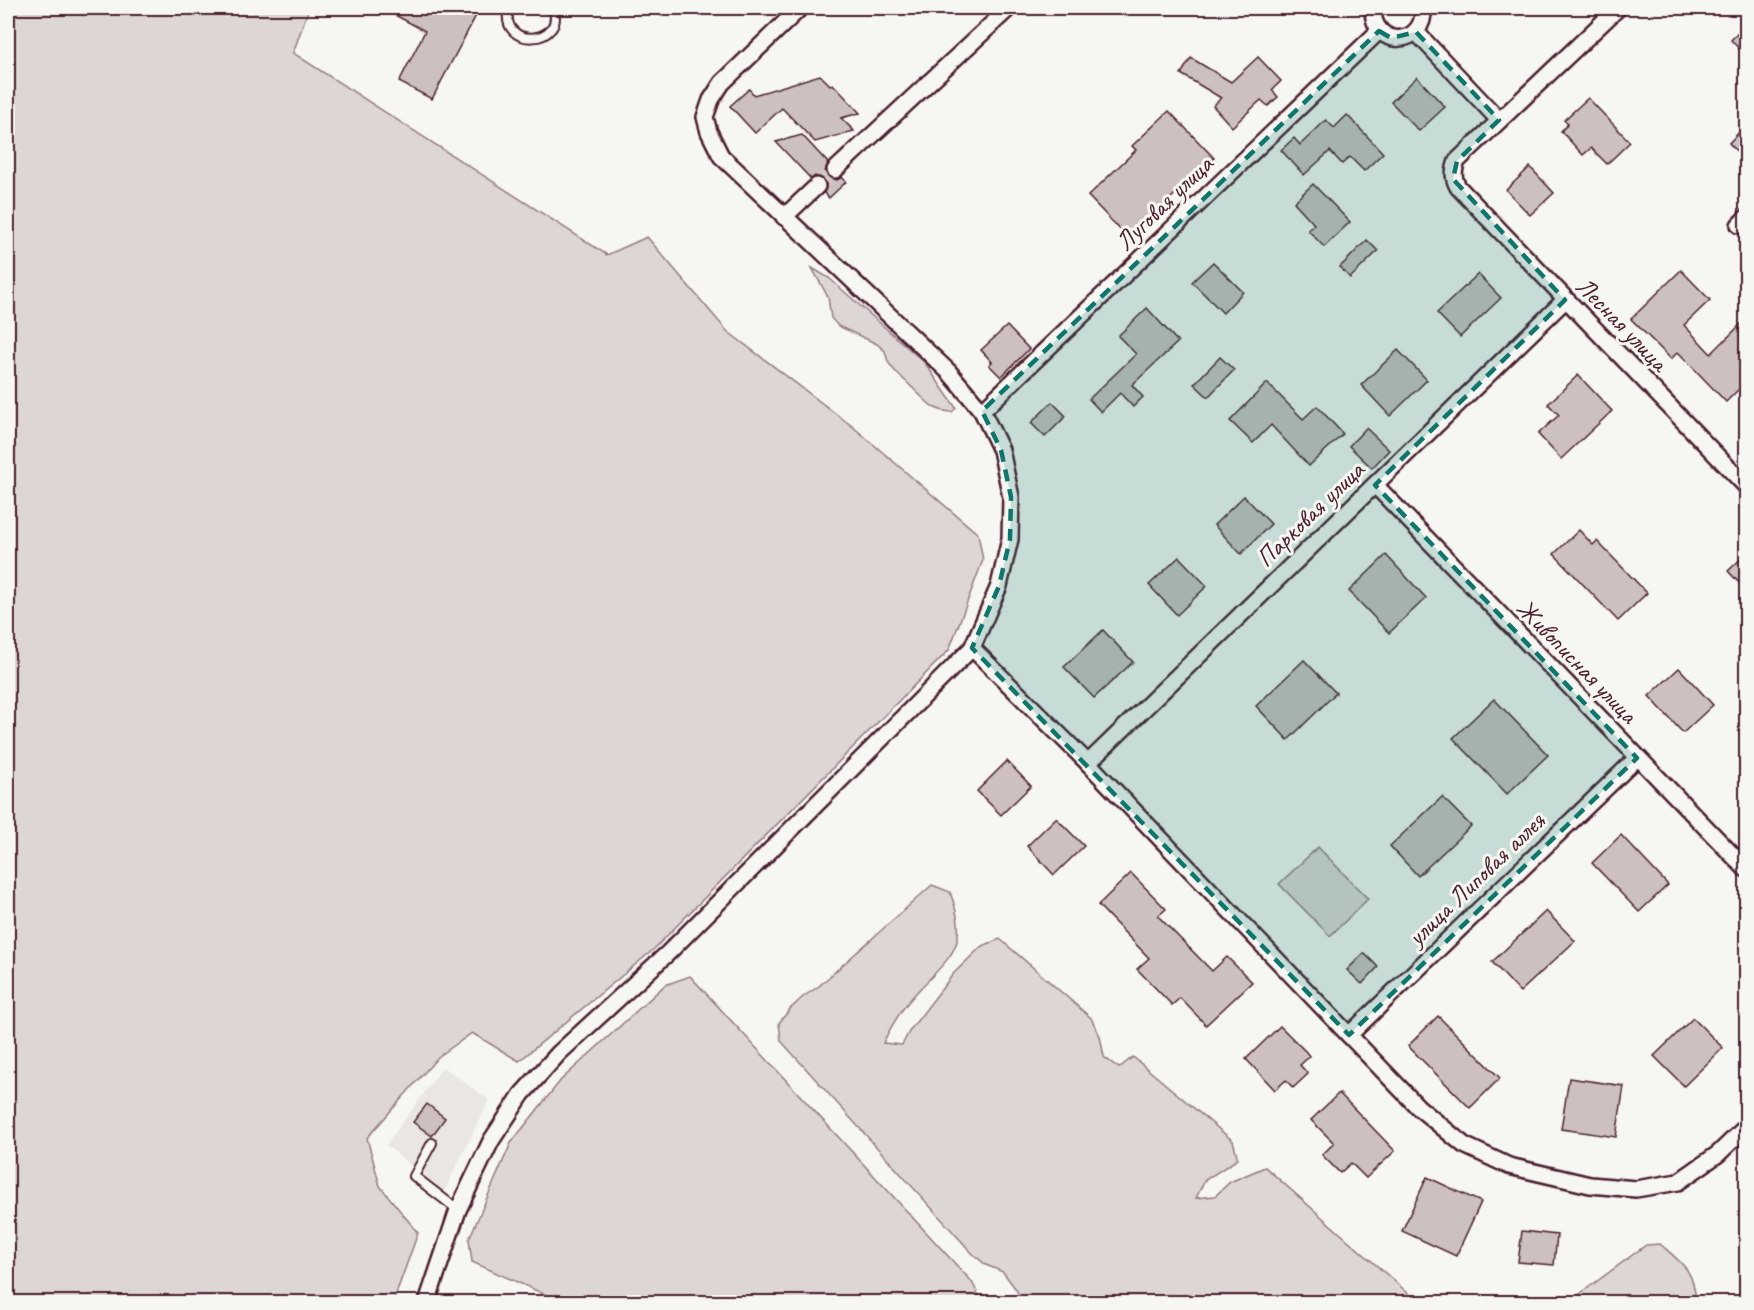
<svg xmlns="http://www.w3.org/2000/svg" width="1754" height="1310" font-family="Caveat,sans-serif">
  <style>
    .built { fill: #e9e6e3 }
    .green { fill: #ddd6d5; stroke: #947a80; stroke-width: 1.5 }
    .building { fill: #ccc1c0; stroke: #4a1f2b; stroke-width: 1.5 }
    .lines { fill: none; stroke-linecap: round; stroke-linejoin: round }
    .street-tunnel { stroke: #d4cbca; stroke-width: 15; stroke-dasharray: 15 8; stroke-linecap: butt }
    .lane-casing { stroke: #4a1f2b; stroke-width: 12 }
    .street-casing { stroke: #4a1f2b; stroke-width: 20 }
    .lane { stroke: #f6f6f2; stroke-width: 8 }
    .street { stroke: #f6f6f2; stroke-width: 15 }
    .marked { fill: #0f766e; fill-opacity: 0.2; stroke: #0f766e; stroke-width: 4.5; stroke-dasharray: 12 8; stroke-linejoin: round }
    .labels { text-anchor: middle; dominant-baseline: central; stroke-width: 6; stroke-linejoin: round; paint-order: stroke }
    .street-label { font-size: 26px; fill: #4a1f2b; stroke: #f6f6f2 }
  </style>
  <rect width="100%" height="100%" fill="#f6f6f2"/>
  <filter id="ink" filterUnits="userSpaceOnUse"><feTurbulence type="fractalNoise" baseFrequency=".0167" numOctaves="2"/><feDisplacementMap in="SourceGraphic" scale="12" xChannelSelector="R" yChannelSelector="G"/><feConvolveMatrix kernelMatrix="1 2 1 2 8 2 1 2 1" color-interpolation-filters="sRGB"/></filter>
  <g filter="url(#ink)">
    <!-- built -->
    <polygon class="built" points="443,1067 489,1100 444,1192 386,1145"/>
    <!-- green -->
    <g class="green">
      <polygon points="8,8 309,8 293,53 607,255 647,237 727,331 852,426 978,534 983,560 949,650 653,950 519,1061 472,1033 438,1057 367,1138 380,1186 418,1233 393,1302 8,1302"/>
      <polygon points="812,268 829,278 925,363 956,408 952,412 943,411 933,407 925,400 894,370 888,362 885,351 877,344 838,326 831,318 828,297"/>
      <polygon points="1318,847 1368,899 1330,936 1279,884"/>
      <path d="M932 885 950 892C971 947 951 955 916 993 903 1007 891 1026 883 1043L902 1045 910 1030 954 973 982 946 1000 939 1091 1018 1100 1036 1104 1057 1119 1068 1133 1057 1233 1141 1238 1159 1205 1180 1196 1198 1215 1196 1230 1182 1265 1167 1418 1302H1023L1015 1288 1003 1272 986 1265 972 1253 781 1041 779 1023 790 1009 803 997 819 986Z"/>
      <polygon points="690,976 972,1282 982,1302 562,1302 472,1262 469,1239 511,1143 561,1080 665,985"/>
      <path d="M1660 1244C1683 1264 1694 1270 1696 1302H1569L1646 1245Z"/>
    </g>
    <!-- building -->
    <g class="building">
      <polygon points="382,8 480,8 432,99 399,82 425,31"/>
      <polygon points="1746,25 1746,56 1731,40"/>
      <polygon points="1258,57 1281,81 1272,90 1278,97 1268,106 1261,100 1232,127 1213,106 1221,98 1181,74 1191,58 1231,82"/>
      <polygon points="820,75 830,85 833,84 860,113 841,118 854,131 815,142 782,108 755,133 730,106 749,89 754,95"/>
      <polygon points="1417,77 1445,107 1419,131 1391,102"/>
      <polygon points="1588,98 1630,142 1607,164 1591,148 1583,155 1561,131 1568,124 1564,120"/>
      <polygon points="1169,111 1214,158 1128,238 1088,196 1136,150 1132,146"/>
      <polygon points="1347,115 1383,153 1364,171 1350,157 1342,164 1330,151 1304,175 1281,150 1294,138 1300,145 1326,120 1334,128"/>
      <polygon points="1746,125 1746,161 1729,143"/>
      <polygon points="802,135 828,163 825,172 828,177 837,180 842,177 846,182 829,198 824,193 827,184 824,179 815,176 811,179 776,142"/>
      <polygon points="1530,167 1554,193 1530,215 1506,190"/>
      <polygon points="1313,184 1350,222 1324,247 1308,230 1314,224 1294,202"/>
      <polygon points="1367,240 1378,251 1350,278 1340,267"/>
      <polygon points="1213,262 1243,292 1223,313 1192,282"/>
      <polygon points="1681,270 1710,300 1684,325 1711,354 1746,319 1746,382 1726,402 1678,352 1671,359 1631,319"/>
      <polygon points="1478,274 1501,298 1460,337 1437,313"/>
      <polygon points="1147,308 1178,342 1132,385 1143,397 1133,407 1120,393 1101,412 1089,399 1136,354 1118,336"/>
      <polygon points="1007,326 1029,349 1001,377 989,365 992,362 981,350"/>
      <polygon points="1398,350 1427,380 1390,416 1361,385"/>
      <polygon points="1220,357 1234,370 1208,397 1194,384"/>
      <polygon points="1578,375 1612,411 1561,459 1538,434 1559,415 1548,404"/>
      <polygon points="1267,383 1303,419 1317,406 1343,434 1309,466 1271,425 1253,443 1230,421"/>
      <polygon points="1052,402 1066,416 1045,437 1031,423"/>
      <polygon points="1366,428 1389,450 1372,468 1349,446"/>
      <polygon points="1244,496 1271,524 1241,554 1214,525"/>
      <polygon points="1579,530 1593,545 1597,541 1647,593 1618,621 1554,554"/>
      <polygon points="1746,554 1746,590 1728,571"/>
      <polygon points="1386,555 1426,598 1389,633 1349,591"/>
      <polygon points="1179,557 1207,586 1177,615 1149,585"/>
      <polygon points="1103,630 1133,662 1094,698 1064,667"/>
      <polygon points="1304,660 1336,693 1288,740 1256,706"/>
      <polygon points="1679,668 1713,705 1683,733 1649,696"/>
      <polygon points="1494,699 1548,755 1507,794 1453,738"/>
      <polygon points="1007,761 1031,786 1001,815 977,791"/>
      <polygon points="1442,797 1471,826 1418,876 1390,846"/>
      <polygon points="1056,818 1084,846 1054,875 1027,846"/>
      <polygon points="1621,835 1668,885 1639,912 1592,863"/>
      <polygon points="1131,873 1166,909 1158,916 1212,971 1227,957 1252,982 1206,1025 1180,998 1172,1005 1137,969 1149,958 1098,905"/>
      <polygon points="1546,911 1575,941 1520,992 1492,962"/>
      <polygon points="1364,953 1378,967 1362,984 1347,970"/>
      <polygon points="1438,1016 1500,1078 1470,1108 1408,1046"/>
      <polygon points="1693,1018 1723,1048 1684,1086 1654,1056"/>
      <polygon points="1280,1026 1310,1056 1300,1065 1308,1074 1293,1088 1286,1080 1275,1090 1246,1059"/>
      <polygon points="1569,1078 1624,1086 1616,1137 1561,1129"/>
      <polygon points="1339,1093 1395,1151 1366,1178 1351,1163 1340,1173 1322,1155 1334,1143 1311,1120"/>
      <polygon points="427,1104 445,1118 432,1136 413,1122"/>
      <polygon points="1427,1177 1481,1202 1456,1256 1402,1231"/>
      <polygon points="1522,1231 1557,1235 1554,1265 1518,1262"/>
    </g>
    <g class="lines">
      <!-- street-tunnel -->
      <polyline class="street-tunnel" points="817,186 835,170"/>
      <defs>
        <g id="lane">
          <path d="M509 8C498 50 567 45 553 8"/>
          <polyline points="432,1143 414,1176 458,1210"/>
        </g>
        <g id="street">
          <path d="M1373 8C1372 50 1426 47 1423 8"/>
          <path d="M1618 8 1457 161C1453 172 1453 178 1458 187L1746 486"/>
          <polyline points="1416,32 1499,120"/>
          <polyline points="835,170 1009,8"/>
          <polyline points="784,217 817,186"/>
          <polyline points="1739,225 1746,218"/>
          <polyline points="982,411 1379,31"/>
          <polyline points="1375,485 1746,869"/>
          <polyline points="972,648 1088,763 1418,1107 1464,1145 1509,1166 1590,1185 1636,1189 1678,1182 1718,1154 1746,1127"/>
          <polyline points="1088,763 1565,300"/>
          <polyline points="1349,1035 1637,758"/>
          <polyline points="427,1302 458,1210 491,1141 522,1094 559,1053 668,953 972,648 999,586 1010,539 1011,497 1001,450 982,411 949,372 721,156 709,132 705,117 711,100 722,83 800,8"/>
        </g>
      </defs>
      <!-- lane casing -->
      <use href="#lane" class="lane-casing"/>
      <!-- street casing -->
      <use href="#street" class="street-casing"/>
      <!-- lane -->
      <use href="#lane" class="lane"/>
      <!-- street -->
      <use href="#street" class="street"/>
    </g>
  </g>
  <!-- marked area -->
  <path class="marked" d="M1379 31 1391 38 1416 32 1499 120 1457 161 1453 179 1565 300 1375 485 1637 758 1349 1035 972 648 999 586 1010 539 1011 497 1001 450 982 411Z"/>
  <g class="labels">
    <!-- street labels -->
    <g class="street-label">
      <text transform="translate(1164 203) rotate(-44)">Луговая улица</text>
      <text transform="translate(1622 324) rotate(46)">Лесная улица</text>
      <text transform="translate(1310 514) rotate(-44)">Парковая улица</text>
      <text transform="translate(1577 661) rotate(46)">Живописная улица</text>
      <text transform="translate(1476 879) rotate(-44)">улица Липовая аллея</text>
    </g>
  </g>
  <!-- margin -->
  <rect width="1754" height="1310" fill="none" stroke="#f6f6f2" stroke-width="30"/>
  <rect x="15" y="15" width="1724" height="1280" fill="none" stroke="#4a1f2b" stroke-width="2" filter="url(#ink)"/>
</svg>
